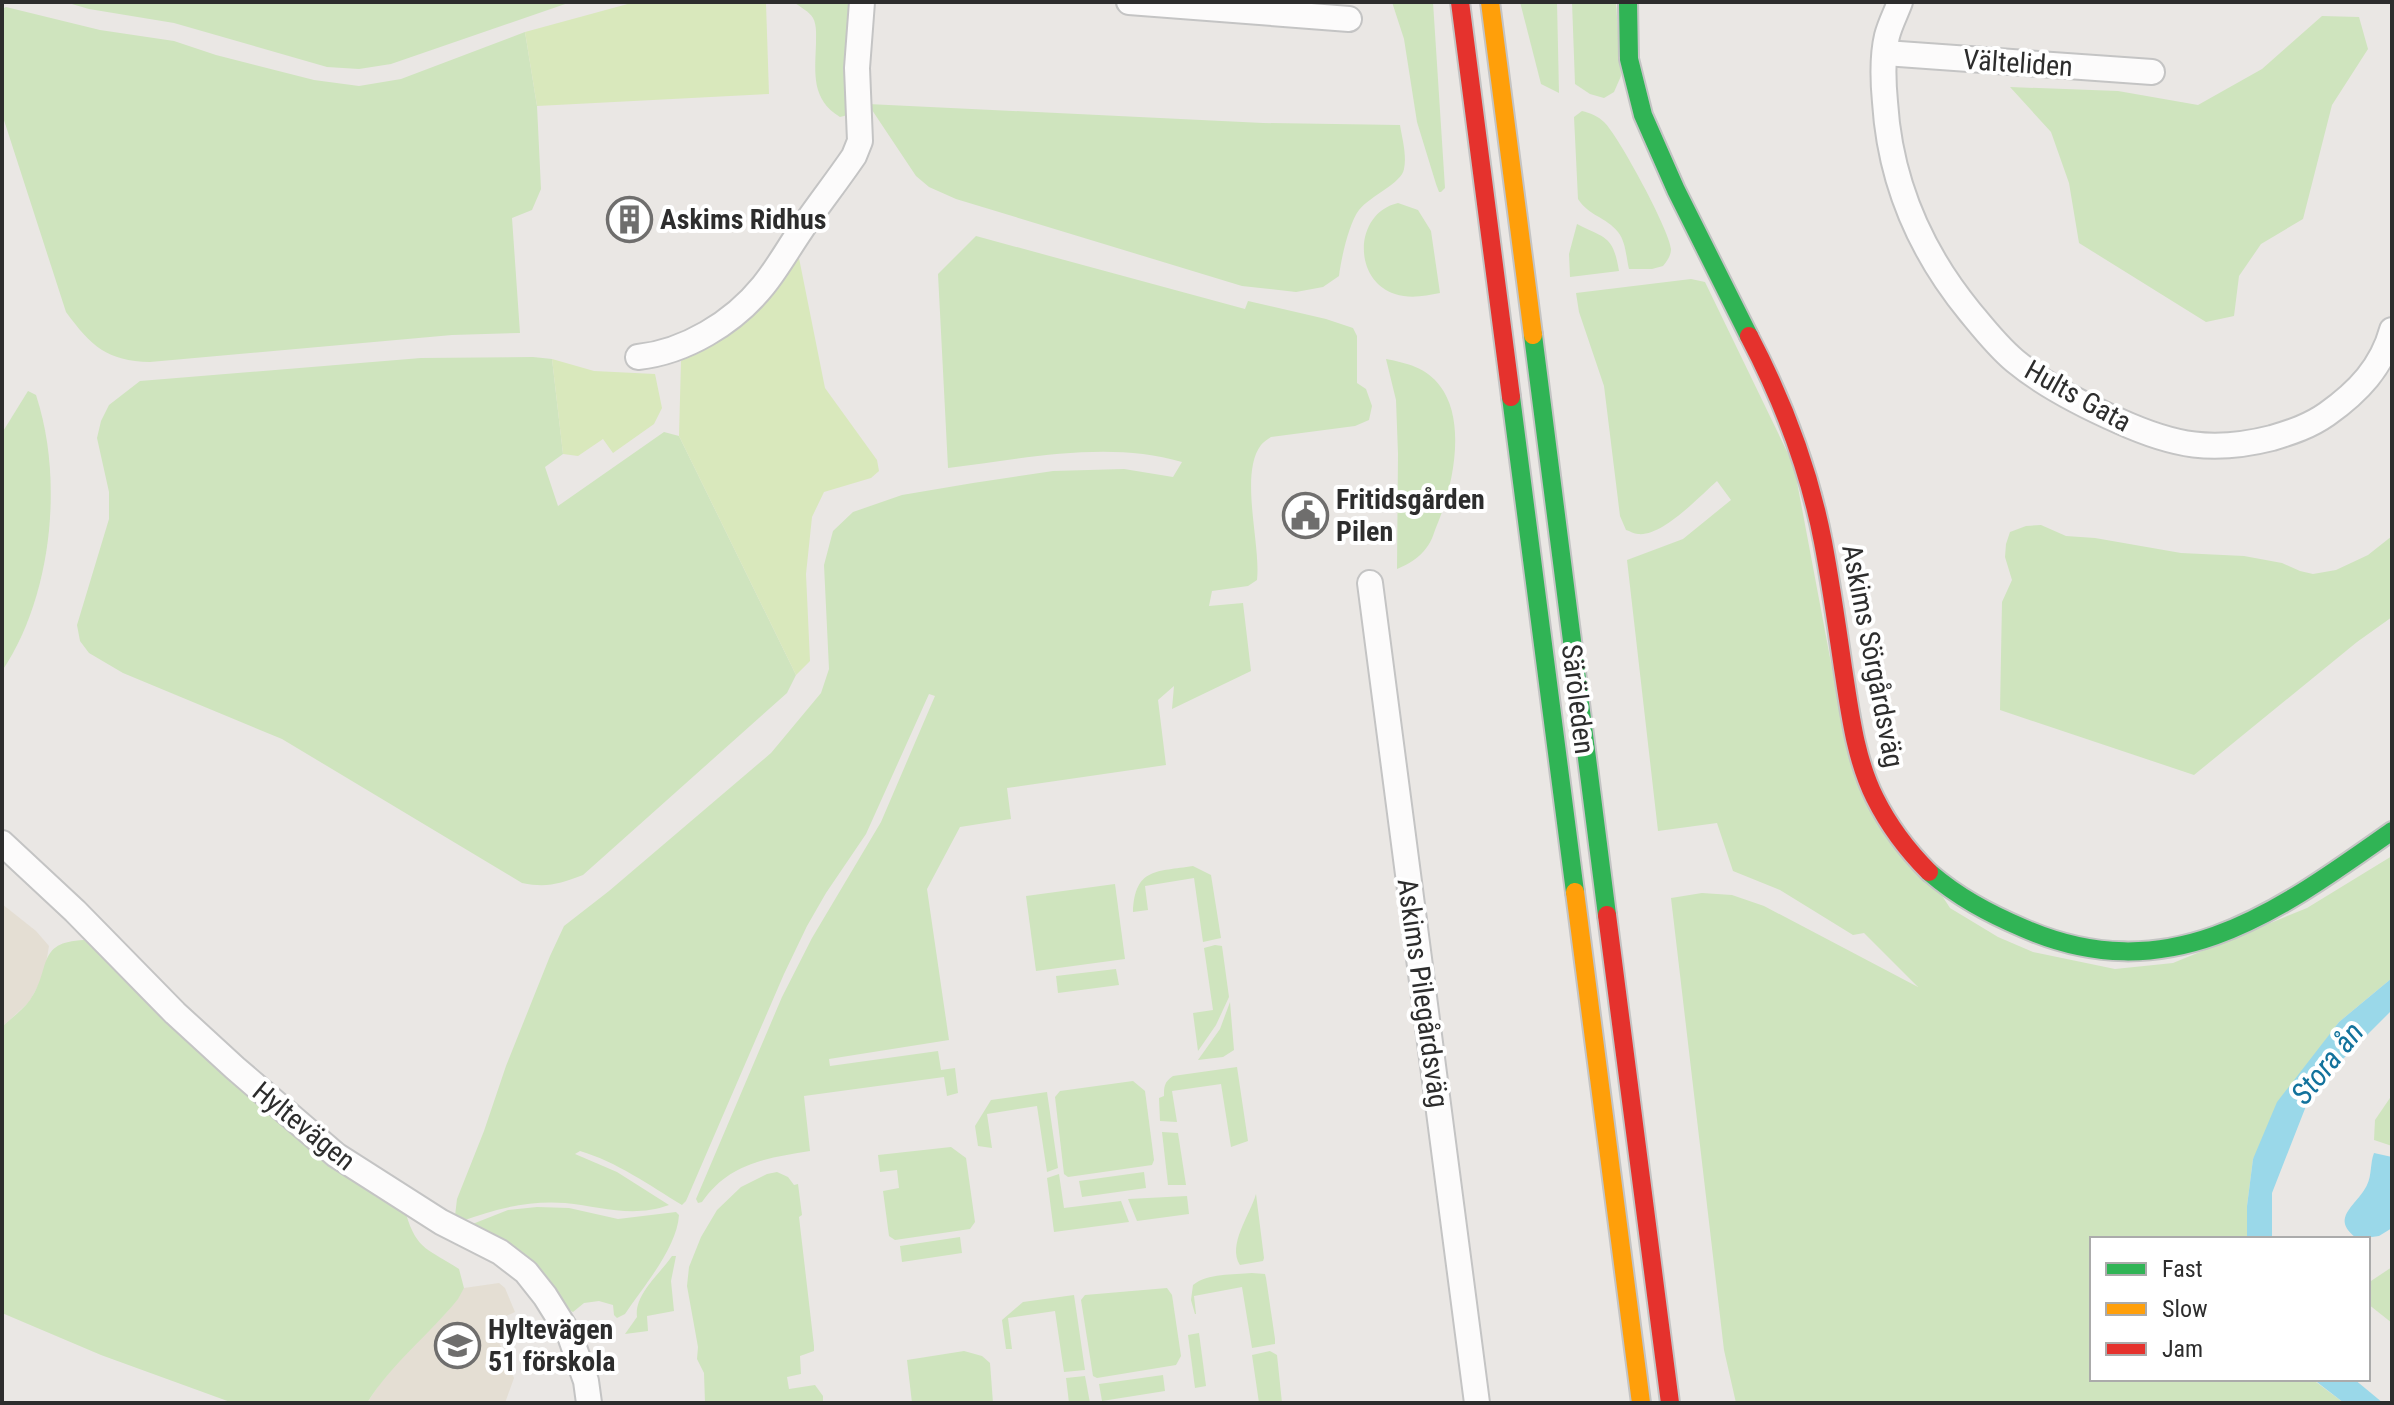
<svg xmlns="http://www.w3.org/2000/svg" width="2394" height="1405" font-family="'Roboto Condensed',sans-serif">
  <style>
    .education { fill: #e4ded3 }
    .green { fill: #cfe4be }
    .pitch { fill: #d9e8bc }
    .water { fill: #9ad8e9 }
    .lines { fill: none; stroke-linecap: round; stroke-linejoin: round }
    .street-casing { stroke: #c4c4c4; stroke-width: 28 }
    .fast-casing { stroke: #c4c4c4; stroke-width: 22 }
    .slow-casing { stroke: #c4c4c4; stroke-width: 22 }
    .jam-casing { stroke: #c4c4c4; stroke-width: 22 }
    .street { stroke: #fcfbfb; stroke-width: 24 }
    .fast { stroke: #30b455; stroke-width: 18 }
    .slow { stroke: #ff9f0a; stroke-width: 18 }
    .jam { stroke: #e5322d; stroke-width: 18 }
    .labels { text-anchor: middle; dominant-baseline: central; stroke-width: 8; stroke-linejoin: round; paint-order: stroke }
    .street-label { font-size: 28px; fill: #2d2d2d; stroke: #fff }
    .poi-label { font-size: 28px; font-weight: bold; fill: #2d2d2d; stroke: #fff; text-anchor: start }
    .water-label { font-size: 30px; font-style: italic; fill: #12729c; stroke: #fff }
  </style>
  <rect width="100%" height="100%" fill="#eae7e4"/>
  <!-- education -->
  <g class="education">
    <polygon points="2,904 36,931 49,946 44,975 29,1002 2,1027"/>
    <polygon points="499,1283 505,1288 515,1312 491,1323 514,1378 505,1403 367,1403 379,1385 401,1358 447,1312 464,1288"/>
  </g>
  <!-- green -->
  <g class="green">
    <polygon points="65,2 571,2 391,64 359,69 327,67 174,23 89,9"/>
    <path d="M794 2H851L848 115 840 117C811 99 815 74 816 43 816 36 817 25 813 18 810 12 800 7 794 2Z"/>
    <polygon points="1392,2 1433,2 1445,188 1441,192 1439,192 1436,184 1417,122 1404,39"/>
    <polygon points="1520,2 1557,2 1559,93 1541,84"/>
    <polygon points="1572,2 1616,2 1621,76 1614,92 1604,98 1590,94 1575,84"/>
    <path d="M6 7 100 30 174 41 216 55 314 80 359 86 401 79 525 32 537 106 541 189 532 210 512 218 520 333 452 335 150 362C107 361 91 346 66 312L2 114V9Z"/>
    <polygon points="2322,16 2359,17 2368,49 2332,105 2303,219 2261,244 2239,276 2234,316 2206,322 2079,243 2069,183 2051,132 2010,87 2118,91 2198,105 2262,69"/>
    <path d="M868 104 1263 123 1400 125C1402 138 1407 155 1404 169 1402 183 1370 196 1359 210 1349 223 1341 259 1339 276L1323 287 1296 292 1242 286 956 199 929 187 916 176Z"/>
    <path d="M1582 111C1590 113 1598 116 1604 122 1618 135 1670 231 1671 249 1671 256 1667 261 1663 266L1652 269H1629C1626 257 1626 242 1618 232 1606 217 1589 216 1578 199L1574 117Z"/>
    <path d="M1398 203 1418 210 1431 231 1440 293C1425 296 1410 299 1395 294 1352 280 1354 213 1398 203Z"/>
    <path d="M1577 224C1607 239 1613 236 1619 271L1570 277 1569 254Z"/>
    <path d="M976 236 1245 309 1248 301 1326 319 1353 328 1357 336V383L1366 389 1372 406 1369 420 1355 426 1271 437C1267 440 1263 442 1261 445 1239 474 1261 544 1257 580L1248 586 1212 591 1209 606 1243 603 1251 671 1172 709 1174 686 1158 700 1166 765 1007 788 1011 819 960 827 927 889 949 1040 829 1059 830 1066 938 1051 941 1070 955 1068 958 1093 947 1096 944 1077 804 1096 810 1151C767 1158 729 1163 702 1202L698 1203 696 1199 782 997 812 938 881 822 935 696 929 694 866 834 826 893 807 926 784 974 686 1201 682 1205C649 1185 617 1162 580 1151L575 1154 617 1172 669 1205C633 1218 602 1207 565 1203 530 1200 495 1209 462 1221L455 1216 457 1199 484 1131 506 1066 550 956 564 926 609 891 771 753 821 693 829 669 824 565 833 531 853 512 902 495 973 483 1053 471 1124 469 1173 477 1182 462C1107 440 1023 459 948 468L938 274Z"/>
    <path d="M1691 279 1705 282 1794 466 1847 748 1950 908 1998 937 2033 952 2115 969 2173 963 2307 908 2392 856V978L2339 1022 2311 1060 2253 1159 2247 1206V1239H2092V1379H2312L2344 1403H1736L1724 1350 1671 898 1702 893 1732 895 1764 906 1918 987 1864 933 1853 935 1780 890 1733 871 1717 823 1658 831 1627 560 1683 539 1731 500 1717 481C1700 496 1662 537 1638 534 1634 534 1630 531 1626 530L1620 516 1604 386 1579 312 1576 293Z"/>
    <path d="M533 357 552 359 563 454 545 467 558 506 664 432 679 436 796 675 787 693 583 875C559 884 547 888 522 883L282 739 123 673 89 653 80 641 77 625 109 519V492L97 438 101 421 109 405 140 381 421 358Z"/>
    <path d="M1386 359C1407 363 1427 368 1440 386 1467 421 1453 487 1437 525 1434 532 1432 541 1427 547 1419 558 1409 564 1397 569L1398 454 1396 400Z"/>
    <path d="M28 391 36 395C64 480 52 597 2 671V433Z"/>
    <polygon points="2041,525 2066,536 2095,538 2181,553 2244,556 2282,563 2300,571 2313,574 2336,570 2368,555 2392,536 2392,617 2357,642 2194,775 2000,710 2002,602 2012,580 2005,557 2006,544 2010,532 2026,526"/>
    <path d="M1193 866 1211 875 1221 938 1203 942 1194 878 1145 886 1148 910 1133 912C1135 867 1157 872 1193 866Z"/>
    <polygon points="1115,884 1125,959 1036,971 1026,896"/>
    <path d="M84 940 243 1089 324 1161 378 1198 406 1214C417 1251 429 1249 459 1269L464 1288 458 1299C429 1335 392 1363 367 1403H233L101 1355 2 1313V1027C11 1018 23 1010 30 1000 52 969 35 942 84 940Z"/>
    <polygon points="1215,945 1222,946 1229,997 1216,1025 1198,1051 1193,1013 1213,1010 1204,948"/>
    <polygon points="1116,969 1119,985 1058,993 1056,976"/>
    <polygon points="1230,1002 1234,1050 1223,1057 1198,1060 1220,1029"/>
    <path d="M1237 1067 1248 1141 1231 1147 1221 1084 1172 1091 1177 1122 1160 1121 1159 1098 1164 1096C1164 1087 1164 1082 1173 1076Z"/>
    <polygon points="1133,1081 1145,1091 1154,1160 1152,1165 1068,1177 1064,1174 1055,1097 1060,1091"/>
    <polygon points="1047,1092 1058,1168 1047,1172 1037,1106 987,1114 992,1148 978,1146 975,1126 991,1100"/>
    <polygon points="2392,1095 2392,1146 2374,1140 2375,1120"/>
    <polygon points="1162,1132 1178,1133 1186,1185 1168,1185"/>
    <polygon points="951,1147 966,1158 975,1222 970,1229 895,1240 889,1236 883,1191 899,1188 897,1170 880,1172 878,1155"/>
    <polygon points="777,1172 788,1177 794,1185 798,1184 802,1215 799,1217 814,1346 814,1351 800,1356 801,1374 787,1377 789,1389 815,1385 823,1396 823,1403 705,1403 704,1373 697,1359 698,1347 687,1286 689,1267 701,1237 717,1210 741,1187 767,1174"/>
    <polygon points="1144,1172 1146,1188 1082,1197 1079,1181"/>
    <polygon points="1059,1174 1064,1208 1121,1201 1129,1222 1054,1232 1047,1178"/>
    <path d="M1256 1194 1264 1258 1263 1261 1240 1265C1227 1245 1250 1215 1256 1194Z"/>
    <polygon points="1187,1196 1189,1214 1137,1221 1128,1199"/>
    <path d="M537 1207 569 1208 618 1219 676 1212 679 1215C677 1248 643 1287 625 1314L617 1318 614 1315 613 1305 599 1301 584 1303 573 1312 569 1310C559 1297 551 1281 540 1268 522 1248 494 1237 470 1225L508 1210Z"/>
    <polygon points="960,1237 962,1253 902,1262 900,1246"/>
    <path d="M672 1256H676L671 1281 674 1311 647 1316 648 1331 625 1334 637 1317C634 1294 661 1273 672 1256Z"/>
    <polygon points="2392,1267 2392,1323 2368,1304 2368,1283"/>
    <path d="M1252 1273 1265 1274 1266 1278 1275 1339V1344L1252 1348 1242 1287 1194 1296 1196 1314H1195L1191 1300 1193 1285C1208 1273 1233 1275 1252 1273Z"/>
    <polygon points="1167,1288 1172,1295 1181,1356 1176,1365 1097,1378 1093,1376 1081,1300 1085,1295"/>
    <polygon points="1074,1295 1085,1370 1064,1372 1055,1311 1008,1318 1012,1349 1006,1349 1002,1320 1023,1302"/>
    <polygon points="1199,1333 1206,1386 1195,1388 1188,1335"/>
    <polygon points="964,1351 982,1356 990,1363 993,1403 912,1403 907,1360"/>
    <polygon points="1270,1351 1277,1355 1282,1403 1259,1403 1252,1355"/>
    <polygon points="1163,1375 1165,1391 1102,1401 1099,1384"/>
    <polygon points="1085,1376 1090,1403 1069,1403 1066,1378"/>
  </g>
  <!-- pitch -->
  <g class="pitch">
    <polygon points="635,2 766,3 769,94 537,106 525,32"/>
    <polygon points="799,258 825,388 877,460 879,471 871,478 824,492 812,517 806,574 810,661 796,675 679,436 681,361 738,324 769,296"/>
    <polygon points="552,359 594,371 655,374 662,408 654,424 613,453 603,439 578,456 563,454"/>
  </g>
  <!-- water -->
  <g class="water">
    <polygon points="2392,978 2392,1010 2344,1058 2308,1101 2272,1193 2272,1239 2247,1239 2247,1206 2253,1159 2277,1102 2339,1022"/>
    <path d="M2374 1153 2392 1157V1228L2379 1236 2358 1239C2328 1218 2357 1206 2367 1185 2372 1175 2370 1163 2374 1153Z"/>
    <polygon points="2313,1379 2354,1379 2383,1403 2344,1403"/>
  </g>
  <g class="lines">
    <defs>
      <g id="street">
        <polyline points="1129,2 1349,19"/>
        <path d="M1900 2C1896 13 1890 24 1887 36 1882 57 1883 81 1885 102 1890 181 1920 251 1970 312 1984 329 1998 347 2015 361 2045 386 2083 405 2119 421 2174 446 2213 453 2272 438 2292 432 2310 426 2327 414 2358 392 2382 367 2392 330"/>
        <polyline points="1885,53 2152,72"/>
        <path d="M638 357C685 352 733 323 763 286 777 269 788 249 801 230 818 205 837 181 854 156L860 141 857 68 862 2"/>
        <polyline points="1370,583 1477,1403"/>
        <polyline points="2,843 75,911 175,1013 235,1068 336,1155 441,1222 500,1252 526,1272 545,1296 570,1336 586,1381 589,1403"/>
      </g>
      <g id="fast">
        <polyline points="1628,2 1629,59 1643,115 1676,190 1749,336"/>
        <polyline points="1533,335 1607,915"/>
        <polyline points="1511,397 1575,892"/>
        <path d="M1929 872C1958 897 1988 913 2023 928 2169 992 2276 913 2392 831"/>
      </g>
      <g id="slow">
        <polyline points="1490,2 1533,335"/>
        <polyline points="1575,892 1641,1403"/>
      </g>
      <g id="jam">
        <polyline points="1460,2 1511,397"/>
        <path d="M1749 336C1783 401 1809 469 1823 542 1831 584 1837 626 1843 668 1850 712 1855 758 1875 798 1889 826 1907 850 1929 872"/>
        <polyline points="1607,915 1670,1403"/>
      </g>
    </defs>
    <!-- street casing -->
    <use href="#street" class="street-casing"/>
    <!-- fast casing -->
    <use href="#fast" class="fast-casing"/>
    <!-- slow casing -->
    <use href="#slow" class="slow-casing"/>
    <!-- jam casing -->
    <use href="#jam" class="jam-casing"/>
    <!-- street -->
    <use href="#street" class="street"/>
    <!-- fast -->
    <use href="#fast" class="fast"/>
    <!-- slow -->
    <use href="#slow" class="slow"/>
    <!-- jam -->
    <use href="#jam" class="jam"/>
  </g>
  <!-- icons -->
  <defs>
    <symbol id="building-ring" viewBox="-11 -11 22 22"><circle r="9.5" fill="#fff" stroke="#6f6e6d" stroke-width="1.5"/><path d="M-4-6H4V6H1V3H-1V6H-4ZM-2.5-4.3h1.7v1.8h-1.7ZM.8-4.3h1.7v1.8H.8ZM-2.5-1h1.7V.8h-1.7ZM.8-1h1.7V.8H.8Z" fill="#6f6e6d"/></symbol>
    <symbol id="civic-ring" viewBox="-11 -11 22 22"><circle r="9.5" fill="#fff" stroke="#6f6e6d" stroke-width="1.5"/><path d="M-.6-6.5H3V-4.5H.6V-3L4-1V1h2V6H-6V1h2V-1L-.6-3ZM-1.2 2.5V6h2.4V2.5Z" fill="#6f6e6d"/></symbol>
    <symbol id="school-ring" viewBox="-11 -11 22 22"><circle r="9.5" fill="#fff" stroke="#6f6e6d" stroke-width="1.5"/><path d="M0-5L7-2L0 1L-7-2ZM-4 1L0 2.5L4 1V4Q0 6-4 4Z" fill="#6f6e6d"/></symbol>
  </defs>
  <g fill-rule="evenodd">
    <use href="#building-ring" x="604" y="194" width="51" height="51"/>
    <use href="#civic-ring" x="1280" y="490" width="51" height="51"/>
    <use href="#school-ring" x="432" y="1320" width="51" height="51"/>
  </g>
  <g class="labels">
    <!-- street labels -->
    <g class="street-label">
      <text transform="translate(2018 63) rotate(4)">Välteliden</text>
      <text transform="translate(2078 396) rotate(29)">Hults Gata</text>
      <text transform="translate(1873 656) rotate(79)">Askims Sörgårdsväg</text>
      <text transform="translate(1578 699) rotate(83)">Säröleden</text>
      <text transform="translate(1423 993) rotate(82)">Askims Pilegårdsväg</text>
      <text transform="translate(304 1126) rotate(39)">Hyltevägen</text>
    </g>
    <!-- poi labels -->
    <g class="poi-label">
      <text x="660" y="219">Askims Ridhus</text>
      <text x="1336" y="499">Fritidsgården<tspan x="1336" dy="32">Pilen</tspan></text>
      <text x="488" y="1329">Hyltevägen<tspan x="488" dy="32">51 förskola</tspan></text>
    </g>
    <!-- water labels -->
    <g class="water-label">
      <text transform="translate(2327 1063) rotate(-51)">Stora ån</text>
    </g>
  </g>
  <!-- border -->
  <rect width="2394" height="1405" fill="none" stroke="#2d2d2d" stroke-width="8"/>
  <!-- legend -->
  <rect x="2090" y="1237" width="280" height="144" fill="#ffffff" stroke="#ababab" stroke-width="2"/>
  <rect x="2106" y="1263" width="40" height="12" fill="#30b455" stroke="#ababab" stroke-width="2"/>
  <text x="2162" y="1277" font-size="24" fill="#2d2d2d">Fast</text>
  <rect x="2106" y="1303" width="40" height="12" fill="#ff9f0a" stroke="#ababab" stroke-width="2"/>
  <text x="2162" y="1317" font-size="24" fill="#2d2d2d">Slow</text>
  <rect x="2106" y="1343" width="40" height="12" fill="#e5322d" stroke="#ababab" stroke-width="2"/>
  <text x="2162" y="1357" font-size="24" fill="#2d2d2d">Jam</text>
</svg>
